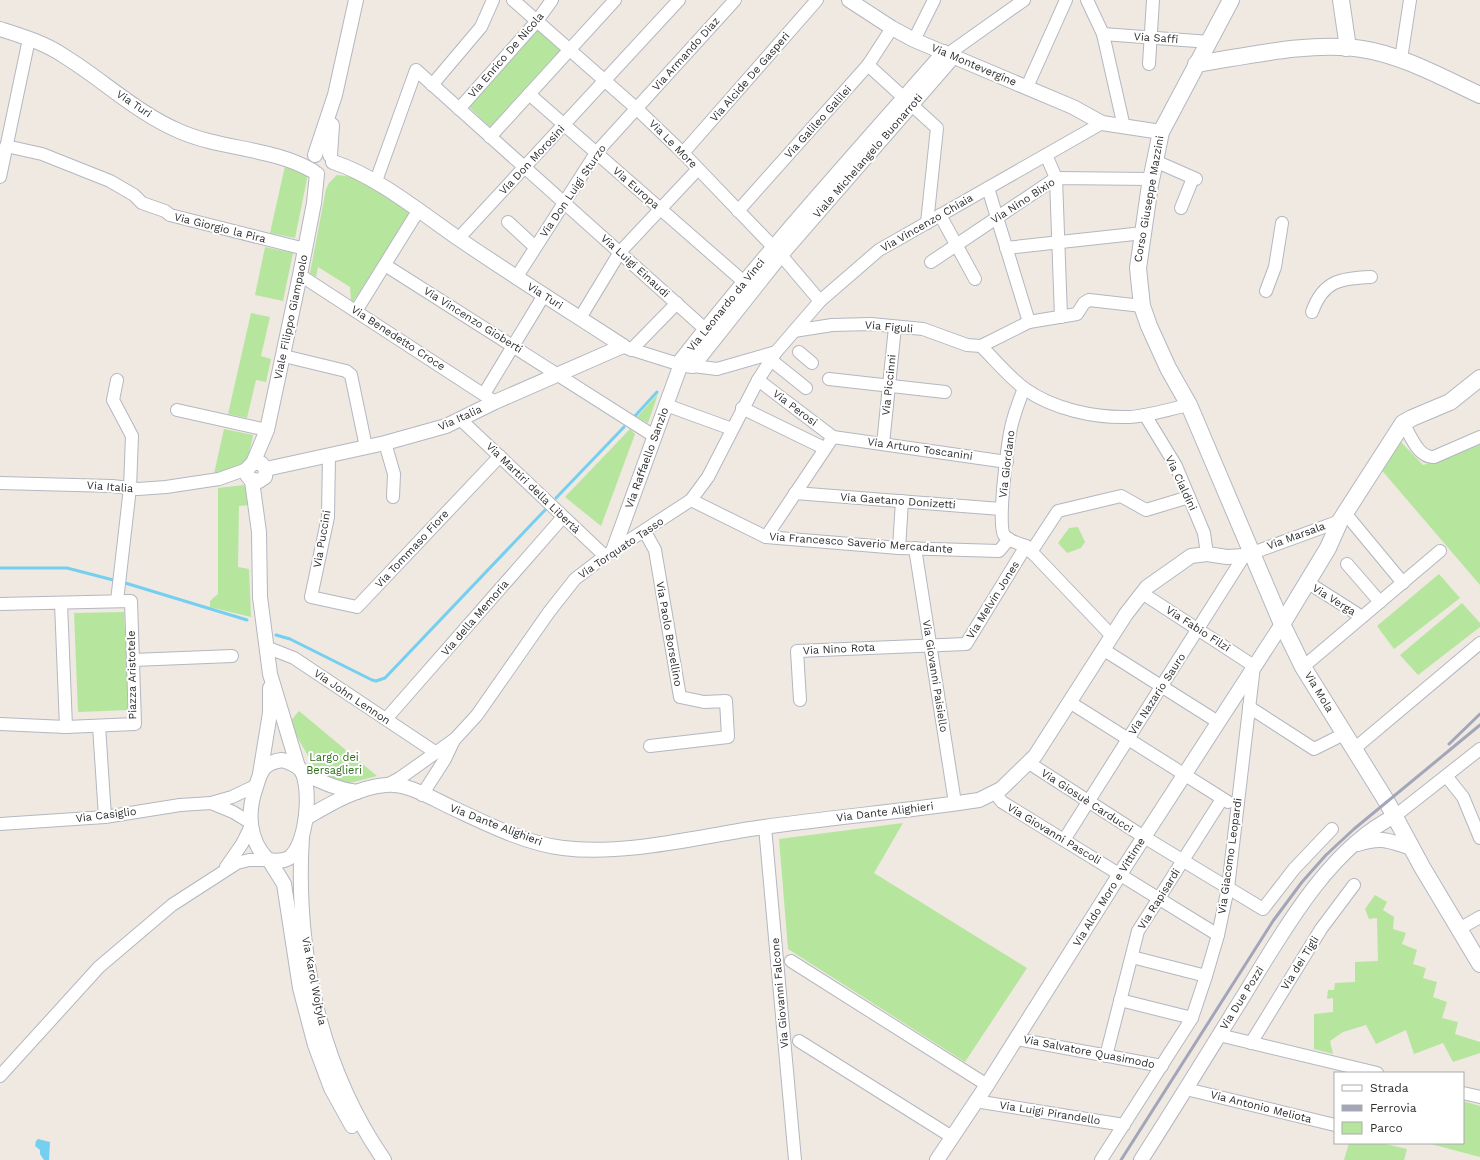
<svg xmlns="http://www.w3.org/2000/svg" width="1480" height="1160" font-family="'Work Sans',sans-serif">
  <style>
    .green { fill: #b6e59e }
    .water { fill: #75cff0 }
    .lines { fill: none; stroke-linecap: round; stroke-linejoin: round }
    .stream { stroke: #75cff0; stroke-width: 3 }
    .minor-casing { stroke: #b4b7c1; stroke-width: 14 }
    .tertiary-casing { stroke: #b4b7c1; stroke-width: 16 }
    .secondary-casing { stroke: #b4b7c1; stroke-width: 18 }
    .minor { stroke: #fff; stroke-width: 12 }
    .tertiary { stroke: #fff; stroke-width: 14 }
    .secondary { stroke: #fff; stroke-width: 16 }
    .rail { stroke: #a3a6b8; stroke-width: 3 }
    .labels { text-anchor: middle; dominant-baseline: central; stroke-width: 4; stroke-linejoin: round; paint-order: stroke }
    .street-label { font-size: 11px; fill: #2e2e2e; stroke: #fff }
    .park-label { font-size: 11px; fill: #2c6e1b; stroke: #fff }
  </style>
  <rect width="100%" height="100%" fill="#efe9e1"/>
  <!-- green -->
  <g class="green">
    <polygon points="536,28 562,51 490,127 468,106"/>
    <polygon points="285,166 307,174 307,179 295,238 270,233"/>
    <path d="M337 175C365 176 388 197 410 213L353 302 351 300 350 287 318 267 316 277 310 273 326 189 329 183Z"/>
    <polygon points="265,247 293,253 283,301 255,295"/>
    <polygon points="251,313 270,317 261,356 271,359 266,382 256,380 247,418 228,414"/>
    <polygon points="658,394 648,423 637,417"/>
    <path d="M224 429 253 435C247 466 245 469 214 474Z"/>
    <polygon points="630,429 635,434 601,526 565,497"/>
    <polygon points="1398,439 1423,465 1434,462 1480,445 1480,585 1379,467"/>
    <polygon points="244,485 247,491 248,505 239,506 238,567 249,569 251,617 210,607 210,601 218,594 218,488"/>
    <polygon points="1078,527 1085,542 1081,548 1067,553 1058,543 1069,528"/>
    <polygon points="1439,574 1460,598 1394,649 1377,626"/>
    <polygon points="1462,603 1480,623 1480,627 1418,675 1400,655"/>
    <polygon points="124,612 129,710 78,712 74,613"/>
    <polygon points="299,711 377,776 346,784 338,783 318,773 289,723"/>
    <polygon points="903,823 874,873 1027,968 965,1062 788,949 779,839"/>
    <polygon points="1375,895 1387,902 1383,910 1394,917 1393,929 1406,933 1402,944 1417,950 1413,964 1426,968 1423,978 1437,982 1433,997 1447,1002 1442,1018 1458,1022 1455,1034 1480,1042 1480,1053 1453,1062 1443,1043 1414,1054 1406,1030 1376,1044 1366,1025 1343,1032 1330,1041 1333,1054 1314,1049 1314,1014 1333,1012 1333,998 1327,999 1328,990 1334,990 1335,983 1355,982 1355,962 1378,961 1377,918 1369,919 1365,909"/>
    <polygon points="1463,1101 1480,1106 1480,1157 1427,1143 1463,1143"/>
    <polygon points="1349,1143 1381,1143 1407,1149 1404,1160 1344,1160"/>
  </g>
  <!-- water -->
  <polygon class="water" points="38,1139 50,1142 49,1160 44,1160 40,1154 40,1150 35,1146 36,1141"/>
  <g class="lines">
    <!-- stream -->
    <g class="stream">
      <polyline points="635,416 657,392"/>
      <polyline points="556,498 624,427"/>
      <polyline points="0,568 67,568 117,581"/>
      <polyline points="122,582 247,620"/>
      <polyline points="276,635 290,639 372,680 376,681 385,678 545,510"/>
    </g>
    <defs>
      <g id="minor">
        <polyline points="513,0 637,109 683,153 781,255 820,301"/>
        <polyline points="1087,0 1103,34 1124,127"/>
        <polyline points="1103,34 1210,42"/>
        <polyline points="914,40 934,0"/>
        <polyline points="948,54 1024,0"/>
        <polyline points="1401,59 1410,0"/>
        <polyline points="1149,64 1153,0"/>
        <polyline points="868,65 937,128 927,223"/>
        <polyline points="432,85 481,27 493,0"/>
        <polyline points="1027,87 1066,0"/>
        <polyline points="529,94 744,282"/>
        <polyline points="459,109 537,21 552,0"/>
        <polyline points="490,137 615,0"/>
        <polyline points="6,146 42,154 110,181 134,195 142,203 165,211 170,215 305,249"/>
        <polyline points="683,153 817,0"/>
        <polyline points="1046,155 1056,178 1061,317"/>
        <polyline points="1155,161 1196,179"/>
        <polyline points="0,177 29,39"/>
        <polyline points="376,181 416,70 705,329"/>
        <polyline points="988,188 1029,322"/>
        <polyline points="1181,208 1193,178"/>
        <polyline points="738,211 868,65 892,28"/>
        <polyline points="940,215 975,279"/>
        <polyline points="508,222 535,247"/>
        <polyline points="458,239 679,0"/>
        <polyline points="1006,248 1143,233"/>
        <polyline points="931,262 1056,178 1151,179"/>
        <polyline points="385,265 654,436"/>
        <polyline points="300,275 495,402"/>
        <polyline points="516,278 596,153 735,0"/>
        <polyline points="1266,291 1275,267 1282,223"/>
        <polyline points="356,311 418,211"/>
        <path d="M1312 312C1323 281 1340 278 1371 277"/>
        <polyline points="580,318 620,252 698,169"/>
        <polyline points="794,331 832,325 871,324 923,329 967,345 981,346 1029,322 1077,314 1084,303 1089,300 1142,306"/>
        <path d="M981 346C995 360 1009 377 1025 389 1053 409 1094 418 1129 417 1149 416 1169 409 1189 405"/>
        <polyline points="624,347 678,364"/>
        <polyline points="631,350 677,303"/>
        <polyline points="799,352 812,363"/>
        <polyline points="284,356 346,371 351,375 366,447"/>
        <polyline points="771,360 806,388"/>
        <polyline points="693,366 717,369 776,352"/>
        <polyline points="829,379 945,392"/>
        <polyline points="758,380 833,437 1007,462"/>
        <path d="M1024 388C1020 399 1016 409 1013 420 1008 436 997 524 1004 535 1009 541 1019 544 1026 546L1112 636"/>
        <polyline points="484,394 544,295"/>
        <polyline points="666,405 732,429"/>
        <polyline points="742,408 824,448"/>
        <polyline points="177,410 267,430"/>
        <polyline points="1145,415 1176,466 1204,533 1207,554"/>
        <polyline points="460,419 605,556"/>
        <path d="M1403 423C1411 436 1418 458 1434 457L1480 437"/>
        <polyline points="385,443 394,474 393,497"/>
        <polyline points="883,444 895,327"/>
        <polyline points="329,456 328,517 311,597 357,607 500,456"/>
        <polyline points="0,483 112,486 138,489 166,487 219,479 247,469"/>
        <polyline points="795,493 1001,509"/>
        <polyline points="691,500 766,537 899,548 999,551 1009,539"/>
        <polyline points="1345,513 1403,583"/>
        <polyline points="645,532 655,550 680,697 704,702 726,701 728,737 650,746"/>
        <polyline points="766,537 833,437"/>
        <polyline points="899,548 902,501"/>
        <polyline points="915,548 955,803"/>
        <polyline points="1031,552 1058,511 1121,496 1146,510 1189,497"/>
        <polyline points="1347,564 1380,602"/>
        <polyline points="1307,582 1362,617"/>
        <polyline points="117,601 130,488 132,436 113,400 117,380"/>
        <polyline points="0,604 131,601 135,724 66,727 61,603"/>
        <polyline points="266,647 294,658 435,752"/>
        <polyline points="1104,650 1218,722"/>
        <polyline points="133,660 232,656"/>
        <polyline points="1303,667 1440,551"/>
        <polyline points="800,700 797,651 966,644 1026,546"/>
        <polyline points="1071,703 1228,802"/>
        <polyline points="1249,707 1314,749 1344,734"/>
        <polyline points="386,719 563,517"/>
        <polyline points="0,724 66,727"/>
        <polyline points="99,726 105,817"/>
        <polyline points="1354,749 1480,643"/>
        <polyline points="1029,763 1144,837 1263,909 1294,869 1332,829"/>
        <polyline points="1447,777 1463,797 1480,838"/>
        <polyline points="387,785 400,778 455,739 477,715 549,612 575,579 605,556 691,500 708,477 758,380 776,352 820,301 879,250 1102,123"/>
        <polyline points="995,793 1002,802 1218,935"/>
        <polyline points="422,795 445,759 454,740"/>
        <polyline points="211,803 233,812 251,823"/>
        <polyline points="1395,816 1480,749"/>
        <polyline points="0,824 105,817 180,805 211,803 232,797 257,785"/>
        <polyline points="765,827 795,1160"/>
        <polyline points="1064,840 1244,556 1340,521"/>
        <polyline points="226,867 242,844 251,826"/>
        <polyline points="1459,929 1480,917"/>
        <polyline points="1132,957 1206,976"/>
        <polyline points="791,961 987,1085"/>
        <polyline points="1120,1000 1192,1018"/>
        <polyline points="1219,1035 1377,1073"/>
        <polyline points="1016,1039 1162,1066"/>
        <polyline points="799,1041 952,1137"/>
        <polyline points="1251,1043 1321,929 1354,885"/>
        <polyline points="1106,1056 1138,931 1222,799"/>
        <polyline points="0,1076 99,967 172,905 237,863 249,860 268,860"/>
        <polyline points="1186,1089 1335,1125"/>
        <polyline points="1463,1093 1480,1097"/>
        <polyline points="975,1101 1124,1125"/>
        <polyline points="1101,1160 1192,1018 1206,976 1218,935 1228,888 1254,666 1142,593"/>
      </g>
      <g id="tertiary">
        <polyline points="849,0 892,28 914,40 1073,107 1102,123 1161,132"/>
        <path d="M0 29C22 36 45 43 64 56 103 80 137 113 179 131 222 150 271 147 313 171"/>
        <path d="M944 52C854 155 762 256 678 364L693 366 781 255 954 56"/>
        <polyline points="315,155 335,95 356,0"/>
        <polyline points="330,155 332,125"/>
        <path d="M333 162C377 176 424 215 462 241 515 277 569 311 623 346"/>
        <polyline points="253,463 261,463 266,469 265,477 259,481 250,479 247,475 247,469 253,463 267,430 300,275 314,203 317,174"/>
        <polyline points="266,469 385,443 446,426 495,402 623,346"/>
        <polyline points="252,481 259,532 260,597 270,674 298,767"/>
        <polyline points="613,551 681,364"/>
        <path d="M282 760C289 762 296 764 301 770 312 787 307 846 289 858 282 862 275 861 268 860 248 840 247 812 256 787 258 780 260 772 265 767 270 762 276 761 282 760Z"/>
        <path d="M302 772C320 782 336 789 357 792"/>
        <polyline points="260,774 270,713 270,688"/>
        <path d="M306 818C330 804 358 787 386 785 409 783 435 800 455 809 487 824 527 844 563 848 626 856 700 836 764 827 835 817 907 811 979 800L1001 789 1035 756 1126 614 1147 587 1191 556 1207 554 1227 557 1244 556"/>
        <path d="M302 836C295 949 319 1066 384 1160"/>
        <path d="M1358 844C1382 836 1389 841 1412 848"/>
        <polyline points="269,860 284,884 300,988 315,1045 331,1088 352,1126"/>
        <polyline points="937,1160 987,1085 1120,874 1282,624"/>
        <path d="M1141 1160C1175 1107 1208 1053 1241 1000 1280 937 1327 849 1395 816"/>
      </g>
      <g id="secondary">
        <polyline points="1231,0 1161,132 1150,185 1138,268 1142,306 1149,326 1168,368 1189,405 1282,624 1303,667 1387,802 1422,867 1480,964"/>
        <polyline points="1341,0 1347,41 1346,48"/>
        <path d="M1196 64C1248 56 1311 41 1362 49 1402 55 1443 78 1480 95"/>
        <polyline points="1282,624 1328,548 1340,521 1403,423 1412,418 1450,402 1480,378"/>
      </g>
    </defs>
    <!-- minor casing -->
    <use href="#minor" class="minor-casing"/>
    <!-- tertiary casing -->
    <use href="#tertiary" class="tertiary-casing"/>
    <!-- secondary casing -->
    <use href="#secondary" class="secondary-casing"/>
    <!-- minor -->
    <use href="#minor" class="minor"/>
    <!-- tertiary -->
    <use href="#tertiary" class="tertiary"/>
    <!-- secondary -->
    <use href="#secondary" class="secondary"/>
    <!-- rail -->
    <g class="rail">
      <polyline points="1449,744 1480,714"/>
      <polyline points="1121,1160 1273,921 1302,882 1326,855 1354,829 1480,725"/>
    </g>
  </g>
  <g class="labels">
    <!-- street labels -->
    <g class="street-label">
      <text transform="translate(1156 38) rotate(4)">Via Saffi</text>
      <text transform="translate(686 54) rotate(-48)">Via Armando Diaz</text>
      <text transform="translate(506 55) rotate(-49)">Via Enrico De Nicola</text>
      <text transform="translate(974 65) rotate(23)">Via Montevergine</text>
      <text transform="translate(750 77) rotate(-49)">Via Alcide De Gasperi</text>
      <text transform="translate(134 104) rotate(34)">Via Turi</text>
      <text transform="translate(818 122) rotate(-48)">Via Galileo Galilei</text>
      <text transform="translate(673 144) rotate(45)">Via Le More</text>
      <text transform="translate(868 156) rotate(-49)">Viale Michelangelo Buonarroti</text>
      <text transform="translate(532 160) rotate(-47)">Via Don Morosini</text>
      <text transform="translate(636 188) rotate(41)">Via Europa</text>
      <text transform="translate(573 191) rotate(-56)">Via Don Luigi Sturzo</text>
      <text transform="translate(1149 199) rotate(-80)">Corso Giuseppe Mazzini</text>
      <text transform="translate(1023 201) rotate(-33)">Via Nino Bixio</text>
      <text transform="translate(927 223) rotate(-30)">Via Vincenzo Chiaia</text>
      <text transform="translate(220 228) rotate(14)">Via Giorgio la Pira</text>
      <text transform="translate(635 266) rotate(42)">Via Luigi Einaudi</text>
      <text transform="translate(545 296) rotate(32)">Via Turi</text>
      <text transform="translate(726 305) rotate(-51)">Via Leonardo da Vinci</text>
      <text transform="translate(291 317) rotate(-78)">Viale Filippo Giampaolo</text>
      <text transform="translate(473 320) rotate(32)">Via Vincenzo Gioberti</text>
      <text transform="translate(889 327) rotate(5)">Via Figuli</text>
      <text transform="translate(398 338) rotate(33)">Via Benedetto Croce</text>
      <text transform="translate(889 385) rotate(-84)">Via Piccinni</text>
      <text transform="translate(795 408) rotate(37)">Via Perosi</text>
      <text transform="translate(460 418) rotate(-24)">Via Italia</text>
      <text transform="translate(920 449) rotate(8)">Via Arturo Toscanini</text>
      <text transform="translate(647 458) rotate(-70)">Via Raffaello Sanzio</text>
      <text transform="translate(1007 464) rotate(-83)">Via Giordano</text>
      <text transform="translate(1181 483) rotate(65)">Via Cialdini</text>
      <text transform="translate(110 487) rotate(4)">Via Italia</text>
      <text transform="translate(533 488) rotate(44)">Via Martiri della Libertà</text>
      <text transform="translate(898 501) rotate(4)">Via Gaetano Donizetti</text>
      <text transform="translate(1296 536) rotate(-20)">Via Marsala</text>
      <text transform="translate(322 539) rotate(-80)">Via Puccini</text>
      <text transform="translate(861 543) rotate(4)">Via Francesco Saverio Mercadante</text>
      <text transform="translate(621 548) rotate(-34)">Via Torquato Tasso</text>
      <text transform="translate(412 549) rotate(-47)">Via Tommaso Fiore</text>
      <text transform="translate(993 600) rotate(-58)">Via Melvin Jones</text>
      <text transform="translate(1334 600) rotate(32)">Via Verga</text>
      <text transform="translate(475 618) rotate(-49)">Via della Memoria</text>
      <text transform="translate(1198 629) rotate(33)">Via Fabio Filzi</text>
      <text transform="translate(669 634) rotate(80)">Via Paolo Borsellino</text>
      <text transform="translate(839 649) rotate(-3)">Via Nino Rota</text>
      <text transform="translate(132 675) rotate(-91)">Piazza Aristotele</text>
      <text transform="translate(935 676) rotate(81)">Via Giovanni Paisiello</text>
      <text transform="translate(1319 692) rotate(59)">Via Mola</text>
      <text transform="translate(1157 694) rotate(-57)">Via Nazario Sauro</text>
      <text transform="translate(352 697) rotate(34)">Via John Lennon</text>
      <text transform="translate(1087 801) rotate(33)">Via Giosuè Carducci</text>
      <text transform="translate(885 812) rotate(-7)">Via Dante Alighieri</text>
      <text transform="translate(106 815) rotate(-7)">Via Casiglio</text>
      <text transform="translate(496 825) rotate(21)">Via Dante Alighieri</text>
      <text transform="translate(1054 834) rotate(31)">Via Giovanni Pascoli</text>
      <text transform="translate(1230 856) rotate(-82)">Via Giacomo Leopardi</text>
      <text transform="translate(1109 892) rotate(-58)">Via Aldo Moro e Vittime</text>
      <text transform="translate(1159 899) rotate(-58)">Via Rapisardi</text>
      <text transform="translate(1300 963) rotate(-58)">Via dei Tigli</text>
      <text transform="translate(314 981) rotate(79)">Via Karol Wojtyla</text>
      <text transform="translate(780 993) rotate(-95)">Via Giovanni Falcone</text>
      <text transform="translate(1242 998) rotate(-58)">Via Due Pozzi</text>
      <text transform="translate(1089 1052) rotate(11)">Via Salvatore Quasimodo</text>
      <text transform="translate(1261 1107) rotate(14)">Via Antonio Meliota</text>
      <text transform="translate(1050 1113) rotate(9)">Via Luigi Pirandello</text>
    </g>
    <!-- park labels -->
    <g class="park-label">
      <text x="334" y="757">Largo dei<tspan x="334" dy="13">Bersaglieri</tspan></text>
    </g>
  </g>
  <!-- legend -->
  <rect x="1334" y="1072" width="130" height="72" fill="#ffffff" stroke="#ababab"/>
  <rect x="1342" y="1085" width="20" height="6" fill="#ffffff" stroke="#ababab"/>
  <text x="1370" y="1092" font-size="12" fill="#2e2e2e">Strada</text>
  <rect x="1342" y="1105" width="20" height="6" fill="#a3a6b8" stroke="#ababab"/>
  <text x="1370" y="1112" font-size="12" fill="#2e2e2e">Ferrovia</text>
  <rect x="1342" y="1122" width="20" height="12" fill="#b6e59e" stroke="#ababab"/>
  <text x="1370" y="1132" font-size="12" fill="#2e2e2e">Parco</text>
</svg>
